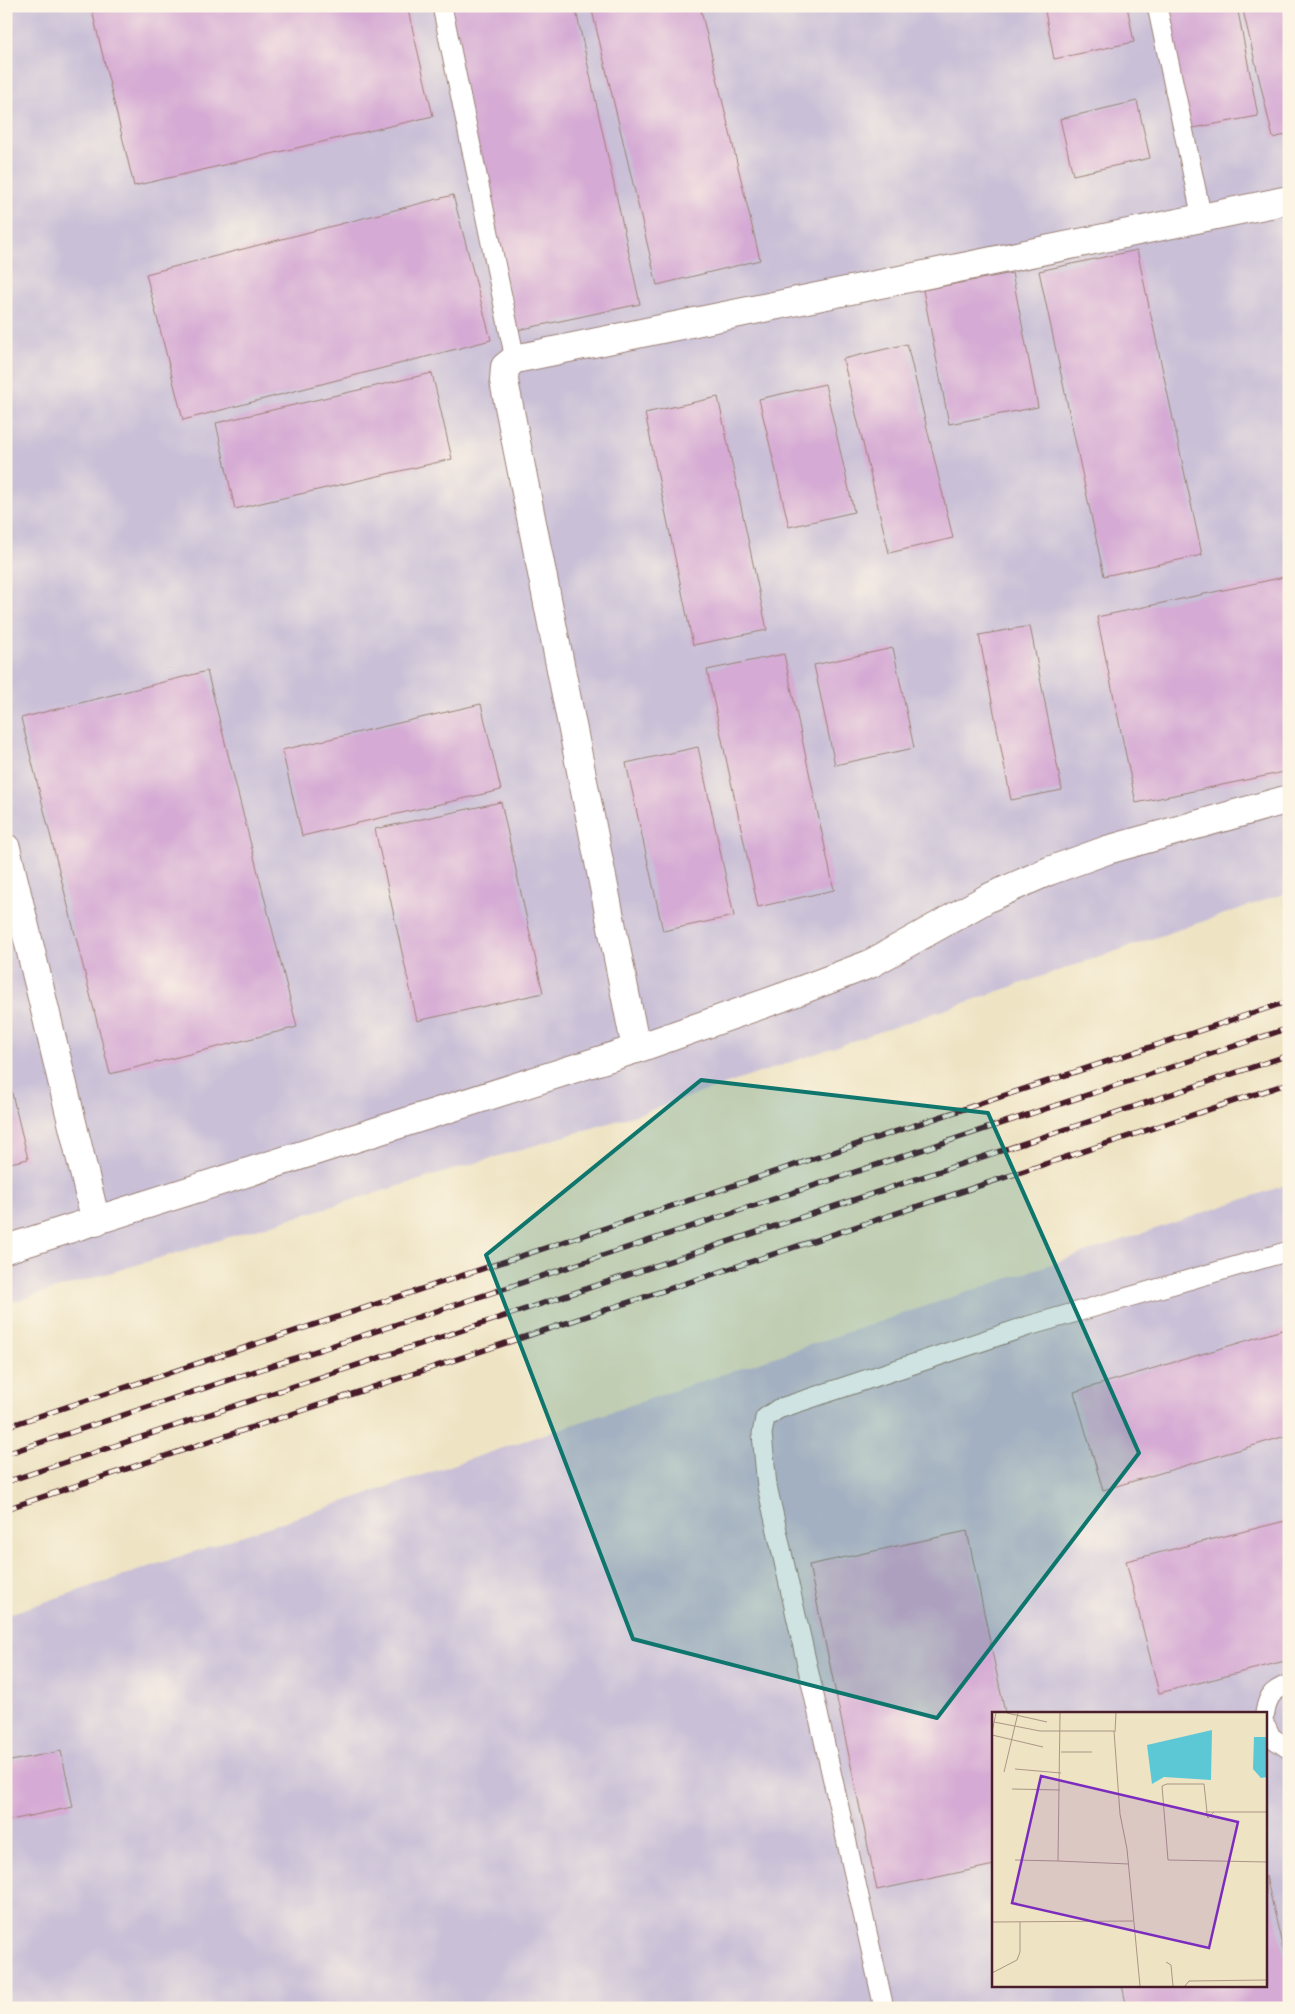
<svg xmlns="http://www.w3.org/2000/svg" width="1295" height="2014" font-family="Delius,sans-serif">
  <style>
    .industrial { fill: #c9bfd7; fill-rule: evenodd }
    .building { fill: #d5aad4 }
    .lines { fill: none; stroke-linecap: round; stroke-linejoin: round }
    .lane-casing { stroke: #9c8177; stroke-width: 21 }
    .street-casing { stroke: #9c8177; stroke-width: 30 }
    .lane { stroke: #fff; stroke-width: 19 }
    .street { stroke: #fff; stroke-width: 28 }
    .rail-casing { stroke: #4a1f2b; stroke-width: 5.5 }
    .rail { stroke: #fcf5e5; stroke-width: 4; stroke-dasharray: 11; stroke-linecap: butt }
    .marked { fill: #0f766e; fill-opacity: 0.2; stroke: #0f766e; stroke-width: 4; stroke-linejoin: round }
    .inset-road { fill: none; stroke: #ac9586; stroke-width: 1 }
    .view { fill: #7b2cbf; fill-opacity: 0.15; stroke: #7b2cbf; stroke-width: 2.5 }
    .inset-edge { fill: none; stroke: #4a1f2b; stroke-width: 2.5 }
  </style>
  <rect width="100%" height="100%" fill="#fcf5e5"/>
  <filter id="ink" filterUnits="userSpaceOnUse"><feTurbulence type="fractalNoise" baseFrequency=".02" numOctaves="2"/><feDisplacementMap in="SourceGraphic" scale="10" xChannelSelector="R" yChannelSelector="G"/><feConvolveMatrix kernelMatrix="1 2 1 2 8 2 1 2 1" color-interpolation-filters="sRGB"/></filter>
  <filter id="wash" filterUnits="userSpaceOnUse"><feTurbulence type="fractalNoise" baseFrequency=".0096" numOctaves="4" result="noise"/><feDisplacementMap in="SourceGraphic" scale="20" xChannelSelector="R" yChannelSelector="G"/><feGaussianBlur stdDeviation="1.12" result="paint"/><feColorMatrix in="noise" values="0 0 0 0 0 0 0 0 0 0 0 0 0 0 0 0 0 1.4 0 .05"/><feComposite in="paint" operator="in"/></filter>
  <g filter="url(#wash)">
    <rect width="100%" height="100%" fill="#eee3c3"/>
    <!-- industrial -->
    <g class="industrial">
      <polygon points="6,6 1289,6 1289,892 642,1113 6,1304"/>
      <path d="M1289 1184V2008H6V1615ZM994 1713H1266V1985H994Z"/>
    </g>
    <g id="blocks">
      <!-- building -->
      <g class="building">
        <polygon points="91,6 407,6 433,116 134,186"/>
        <polygon points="447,6 575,6 640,304 518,330"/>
        <polygon points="591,6 700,6 760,260 657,285"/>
        <polygon points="1044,6 1127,6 1134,42 1054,59"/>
        <polygon points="1165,6 1237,6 1258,116 1188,129"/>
        <polygon points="1242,6 1289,6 1289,134 1273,138"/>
        <polygon points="1137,101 1150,158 1073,175 1060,119"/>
        <polygon points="453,195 491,340 183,420 146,274"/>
        <polygon points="1137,250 1202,555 1104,576 1039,271"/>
        <polygon points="1012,273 1038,407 949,424 923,290"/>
        <polygon points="907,344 953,538 889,553 843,359"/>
        <polygon points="432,373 452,459 235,509 216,423"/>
        <polygon points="825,384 854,512 789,527 759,399"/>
        <polygon points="718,397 767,630 693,645 645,413"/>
        <polygon points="1289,576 1289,771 1136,803 1097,617"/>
        <polygon points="1030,626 1062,790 1011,800 979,635"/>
        <polygon points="893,648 914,748 835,765 814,665"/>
        <polygon points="784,654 834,890 758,907 707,670"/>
        <polygon points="207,671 297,1027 110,1074 21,718"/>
        <polygon points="481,704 501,790 302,836 282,750"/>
        <polygon points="698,747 734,916 663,931 626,763"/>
        <polygon points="501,802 543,993 417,1021 375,829"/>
        <polygon points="6,1069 28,1159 6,1164"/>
        <polygon points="1289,1328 1289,1435 1103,1490 1074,1392"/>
        <polygon points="1289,1520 1289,1660 1159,1693 1126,1561"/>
        <polygon points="967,1531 1005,1713 994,1713 994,1865 877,1890 809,1565"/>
        <polygon points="61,1751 73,1807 6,1821 6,1762"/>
        <polygon points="1266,1876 1289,1975 1289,2008 1127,2008 1122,1985 1266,1985"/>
      </g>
    </g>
  </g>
  <g filter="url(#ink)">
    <use href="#blocks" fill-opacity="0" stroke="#9c8177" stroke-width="1"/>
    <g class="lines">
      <defs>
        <g id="lane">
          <polyline points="442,6 515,359"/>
          <polyline points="1157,6 1202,218"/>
          <path d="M1265 1713C1268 1695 1272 1691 1289 1684"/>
          <polyline points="1266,1726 1271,1737 1289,1749"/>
          <polyline points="884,2008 767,1486 762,1434 765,1418 778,1409 1028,1326 1289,1251"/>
        </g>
        <g id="street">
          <polyline points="6,848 96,1222"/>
          <polyline points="636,1049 504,381 505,367 515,359 1289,200"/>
          <polyline points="6,1249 636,1049 783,997 870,964 988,898 1049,871 1107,850 1289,799"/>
        </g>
      </defs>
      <!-- lane casing -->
      <use href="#lane" class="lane-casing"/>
      <!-- street casing -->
      <use href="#street" class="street-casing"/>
      <!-- lane -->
      <use href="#lane" class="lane"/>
      <!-- street -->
      <use href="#street" class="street"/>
      <defs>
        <g id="rail">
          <polyline points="6,1427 1289,1001"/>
          <polyline points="6,1454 1289,1028"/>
          <polyline points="6,1482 1289,1055"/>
          <polyline points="6,1509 1289,1083"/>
        </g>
      </defs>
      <!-- rail casing -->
      <use href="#rail" class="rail-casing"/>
      <!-- rail -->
      <use href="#rail" class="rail"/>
    </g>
  </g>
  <!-- marked area -->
  <path class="marked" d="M701 1080 988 1113 1139 1453 937 1718 633 1639 486 1255Z"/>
  <!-- overview -->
  <g transform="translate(992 1712)">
    <rect width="275" height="275" fill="#eee3c3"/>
    <path d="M220 18 219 68 172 65 160 72 155 33ZM262 25H275V65L269 66 261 57Z" fill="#5cc8d6"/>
    <path class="inset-road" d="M15 1 55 10M68 1 66 149 137 152M2 10 48 19H122L128 102 135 137 148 274M0 20 4 1M123 20 124 1M0 23 51 35M69 40H100M23 57 69 61M12 60 26 1M20 77 68 78M214 99 216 106 222 100M275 100H215L212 72H175L170 74 176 148 275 150M23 148 66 149M0 210 141 209M174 250 179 253 181 274M0 261 25 248 28 240V210M193 274 197 269 275 268"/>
    <path class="view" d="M49 64 246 110 217 236 20 191Z"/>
    <rect width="275" height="275" class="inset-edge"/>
  </g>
  <!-- margin -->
  <rect width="1295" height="2014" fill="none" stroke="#fcf5e5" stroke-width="25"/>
</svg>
